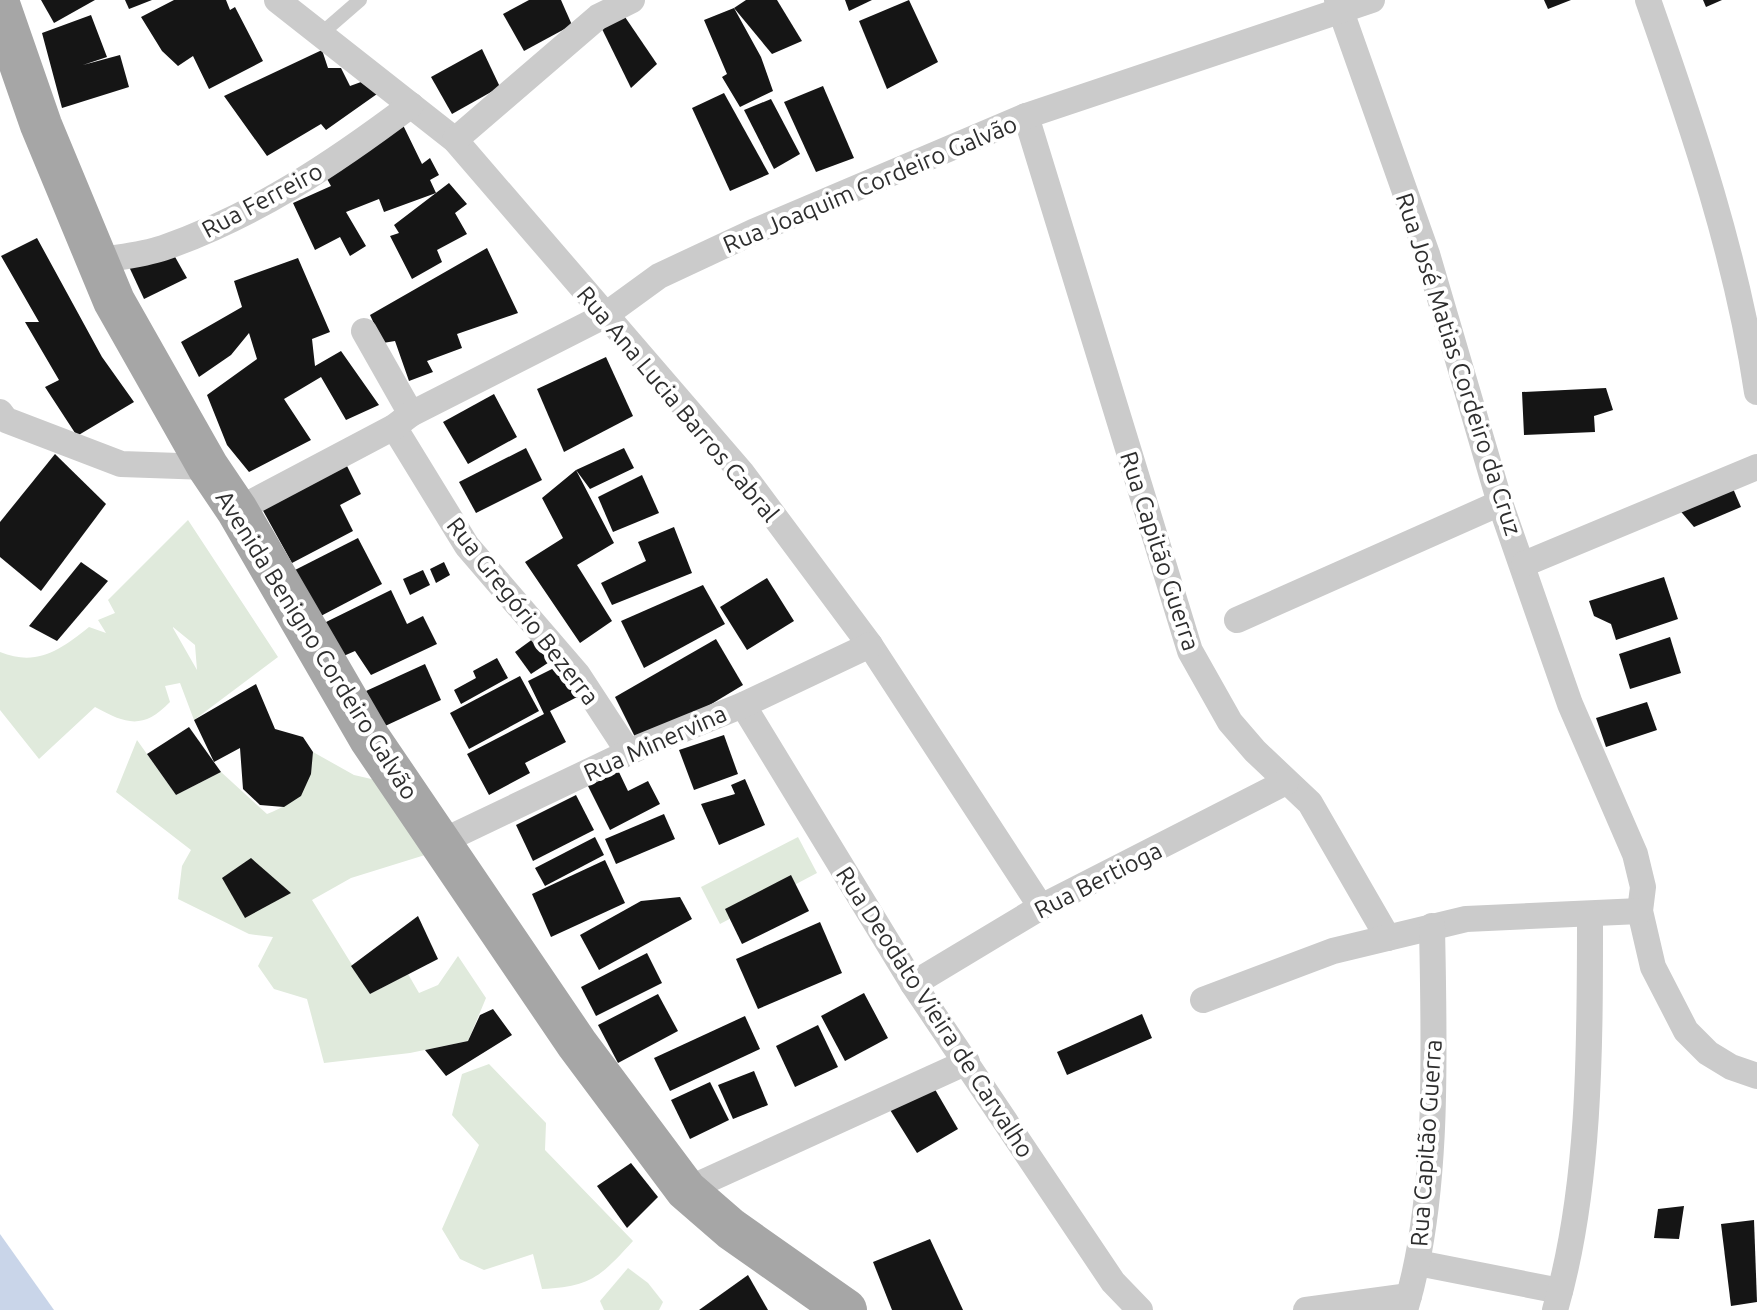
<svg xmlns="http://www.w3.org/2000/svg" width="1757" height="1310" font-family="Ubuntu,sans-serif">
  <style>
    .green { fill: #e0eadc; fill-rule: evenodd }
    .water { fill: #c9d5e9 }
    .building { fill: #151515 }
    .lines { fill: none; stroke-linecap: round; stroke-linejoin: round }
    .lane { stroke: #cbcbcb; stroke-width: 14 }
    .street { stroke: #cbcbcb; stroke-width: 26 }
    .primary { stroke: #a6a6a6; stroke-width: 42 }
    .labels { text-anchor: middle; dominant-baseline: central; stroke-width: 8; stroke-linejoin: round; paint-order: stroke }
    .street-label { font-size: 24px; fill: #2e2e2e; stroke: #fff }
  </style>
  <rect width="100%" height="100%" fill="#fff"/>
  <!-- green -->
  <g class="green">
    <path d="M188 520 278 657 194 720 180 683 165 686 170 702C143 730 126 724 95 707L39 759 0 710V652C37 667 60 650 89 627L106 633 98 620 115 613 108 600ZM173 627 195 645 197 670 173 628Z"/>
    <path d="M137 740 176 795 221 772 267 814C302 800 309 790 313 752L354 775 380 781 425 855 351 878 312 900 370 994 408 974 419 993 438 985 458 956 486 998 468 1041 410 1053 324 1063 307 999 274 989 258 966 273 937 249 934 178 899 182 866 191 850 116 792Z"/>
    <polygon points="798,837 817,873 720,924 701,887"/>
    <path d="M489 1064 546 1123 545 1150 633 1241C601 1276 591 1287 542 1289L533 1254 484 1270 460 1259 442 1229 479 1145 452 1115 462 1074Z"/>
    <polygon points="628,1268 648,1283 663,1302 659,1310 604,1310 600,1301"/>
  </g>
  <!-- water -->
  <polygon class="water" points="0,1234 54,1310 0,1310"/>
  <!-- building -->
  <g class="building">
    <polygon points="41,0 95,0 54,23"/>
    <polygon points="125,0 152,0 129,9"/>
    <polygon points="174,0 226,0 230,10 235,7 263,61 209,89 193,56 178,66 162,51 141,17"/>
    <polygon points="529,0 561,0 572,25 524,51 503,14"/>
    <polygon points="746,0 777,0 802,41 772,54 734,8"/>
    <polygon points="845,0 872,0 849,11"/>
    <polygon points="909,0 938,62 887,89 859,21"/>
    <polygon points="1544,0 1571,0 1548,9"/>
    <polygon points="1703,0 1722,0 1706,7"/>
    <polygon points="734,8 761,57 773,91 740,107 722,77 727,74 704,20"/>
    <polygon points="623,14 657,64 631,88 602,29"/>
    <polygon points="91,15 107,57 83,65 120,55 129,87 62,108 42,33"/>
    <polygon points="482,49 500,87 452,114 431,77"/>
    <polygon points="322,50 328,68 341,68 350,86 361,82 377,94 326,130 321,124 267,156 224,96"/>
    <polygon points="823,86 854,158 816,172 784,102"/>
    <polygon points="724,93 769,174 730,191 692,108"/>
    <polygon points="771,99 800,154 774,169 744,110"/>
    <polygon points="403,125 422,164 430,158 439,175 430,180 436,193 384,212 379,199 346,212 366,246 350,256 340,237 315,250 293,203 331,186 322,170"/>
    <polygon points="449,183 467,204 455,213 467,234 437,250 442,262 412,279 390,236 399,233 394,225"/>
    <polygon points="37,238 102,357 134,402 77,436 45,387 59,380 25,322 39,322 1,256"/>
    <polygon points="170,248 187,278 144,299 125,258"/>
    <polygon points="487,248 518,313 457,334 462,348 427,361 433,372 409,381 395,341 383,343 370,315"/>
    <polygon points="298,258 330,332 312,339 315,366 341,351 379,405 346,420 321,377 284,399 311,440 249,472 227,445 207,395 257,359 249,333 231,355 199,377 181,342 242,307 234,281"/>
    <polygon points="606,357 633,416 564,452 537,389"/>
    <polygon points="1606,388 1613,410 1594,416 1595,432 1524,435 1522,392"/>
    <polygon points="494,394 517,437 468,464 443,422"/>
    <polygon points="526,448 542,480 476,513 459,482"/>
    <polygon points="624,448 634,468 590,489 576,470 614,543 577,565 612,621 580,643 525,562 563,538 542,498 576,470"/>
    <polygon points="55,454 106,504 41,591 0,557 0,522"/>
    <polygon points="343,458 361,494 340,505 353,531 292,563 261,507"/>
    <polygon points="642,475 659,513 613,532 598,497"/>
    <polygon points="1731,484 1741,507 1694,527 1677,507"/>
    <polygon points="674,527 692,573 612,605 601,583 646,561 638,542"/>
    <polygon points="358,538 382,584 317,618 293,571"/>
    <polygon points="81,562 108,581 57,641 29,626"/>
    <polygon points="444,562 450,575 436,583 430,569"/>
    <polygon points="423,570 430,585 410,595 403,579"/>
    <polygon points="1664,577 1678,619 1616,640 1611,624 1594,616 1589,601"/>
    <polygon points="767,578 794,621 747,650 720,607"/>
    <polygon points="703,585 725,624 644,668 621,621"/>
    <polygon points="391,590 407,624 423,616 437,644 371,675 355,651 339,658 322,624"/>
    <polygon points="541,633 557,657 531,674 515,652"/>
    <polygon points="1670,637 1681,673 1630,689 1619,654"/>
    <polygon points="716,639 743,685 640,747 615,697"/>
    <polygon points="497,658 508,678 461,704 454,690 476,678 473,671"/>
    <polygon points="564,663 579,696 550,711 566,742 525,763 530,773 489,795 467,754 544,714 528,681"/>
    <polygon points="425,664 441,700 383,727 366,691"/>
    <polygon points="520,676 539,711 469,749 450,713"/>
    <polygon points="256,684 275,729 303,737 313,752 311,774 301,796 284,807 260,805 243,789 240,748 214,762 194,720"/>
    <polygon points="1647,702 1657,730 1606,747 1596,718"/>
    <polygon points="189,727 221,772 176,795 147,754"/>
    <polygon points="724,735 738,774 694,790 679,750"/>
    <polygon points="618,770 628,791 648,781 660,804 610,830 588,786"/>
    <polygon points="745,779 765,825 719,845 701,804 735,794 731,785"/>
    <polygon points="576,795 594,830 533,861 516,825"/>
    <polygon points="664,814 675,839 616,864 605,839"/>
    <polygon points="595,837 604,855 545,886 535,868"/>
    <polygon points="251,858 291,893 245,918 222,878"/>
    <polygon points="605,860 625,903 551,937 532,894"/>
    <polygon points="791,875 809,911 742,944 725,909"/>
    <polygon points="680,897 692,919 599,970 580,935 641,901"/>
    <polygon points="418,916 438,959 370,994 351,966"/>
    <polygon points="820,922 842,973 758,1009 736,959"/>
    <polygon points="647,953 662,983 596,1016 581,987"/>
    <polygon points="864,993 888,1038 845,1061 821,1016"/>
    <polygon points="658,994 678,1031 618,1063 598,1025"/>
    <polygon points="493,1009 512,1035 446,1076 425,1050 468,1041 480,1015"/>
    <polygon points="1142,1014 1152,1038 1067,1075 1057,1052"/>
    <polygon points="745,1016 760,1049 670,1091 654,1058"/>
    <polygon points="818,1025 838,1067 795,1087 776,1046"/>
    <polygon points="754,1071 768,1105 733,1119 718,1085"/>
    <polygon points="929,1079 958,1129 917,1153 887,1105"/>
    <polygon points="710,1082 729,1120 690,1139 671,1100"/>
    <polygon points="631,1163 658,1197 627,1228 597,1186"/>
    <polygon points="1684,1206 1679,1239 1654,1238 1658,1209"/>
    <polygon points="1754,1220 1757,1302 1731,1306 1721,1224"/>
    <polygon points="930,1239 963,1310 892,1310 873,1262"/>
    <polygon points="748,1275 768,1310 699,1310"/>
  </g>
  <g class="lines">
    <!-- lane -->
    <polyline class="lane" points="322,33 360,0"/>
    <!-- street -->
    <g class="street">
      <polyline points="277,0 455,140 742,473 870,645 1041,907"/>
      <polyline points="1337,0 1427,254 1500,503 1570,704 1635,854 1643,887 1640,911 1653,967 1686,1031 1708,1053 1731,1067 1757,1076"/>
      <path d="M1648 0C1693 128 1737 257 1757 392"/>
      <polyline points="1026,116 1190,651 1230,722 1255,751 1310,803 1388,938"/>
      <polyline points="455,140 598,17 632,0"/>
      <path d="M97 261C118 257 142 255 163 248 255 216 334 163 411 105"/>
      <polyline points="364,331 411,414"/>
      <polyline points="0,412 6,420 121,464 208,467"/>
      <polyline points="394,427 467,546 578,675 629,753"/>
      <polyline points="237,510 394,427 411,414 604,316 659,276 753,232 1026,116 1372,0"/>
      <polyline points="1524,564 1757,467"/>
      <polyline points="1237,620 1500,503"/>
      <polyline points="743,705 913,984 1113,1282 1140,1310"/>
      <polyline points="441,842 640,747 743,705 870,645"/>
      <polyline points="913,984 1041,907 1286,782"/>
      <polyline points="1203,1000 1333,951 1466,919 1640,911"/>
      <polyline points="686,1190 967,1062"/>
      <polyline points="1418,1263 1560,1291"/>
      <polyline points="1306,1310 1409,1296"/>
      <path d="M1405 1310C1440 1196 1434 1045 1432 926"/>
      <path d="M1555 1310C1591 1186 1590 1042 1590 914"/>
    </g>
    <!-- primary -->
    <polyline class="primary" points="0,7 41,125 114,301 208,467 237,510 370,739 577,1044 686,1190 731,1229 846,1310"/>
  </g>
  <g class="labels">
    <!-- street labels -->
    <g class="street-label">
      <text transform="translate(870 184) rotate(-23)">Rua Joaquim Cordeiro Galvão</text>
      <text transform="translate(262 200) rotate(-28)">Rua Ferreiro</text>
      <text transform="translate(1459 364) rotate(72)">Rua José Matias Cordeiro da Cruz</text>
      <text transform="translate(678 404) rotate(50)">Rua Ana Lucia Barros Cabral</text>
      <text transform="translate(1160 551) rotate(72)">Rua Capitão Guerra</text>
      <text transform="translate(523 611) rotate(52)">Rua Gregório Bezerra</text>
      <text transform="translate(317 645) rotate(58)">Avenida Benigno Cordeiro Galvão</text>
      <text transform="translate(655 743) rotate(-24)">Rua Minervina</text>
      <text transform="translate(1098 880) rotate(-27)">Rua Bertioga</text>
      <text transform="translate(935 1012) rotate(57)">Rua Deodato Vieira de Carvalho</text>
      <text transform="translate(1426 1143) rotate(-86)">Rua Capitão Guerra</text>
    </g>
  </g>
</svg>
